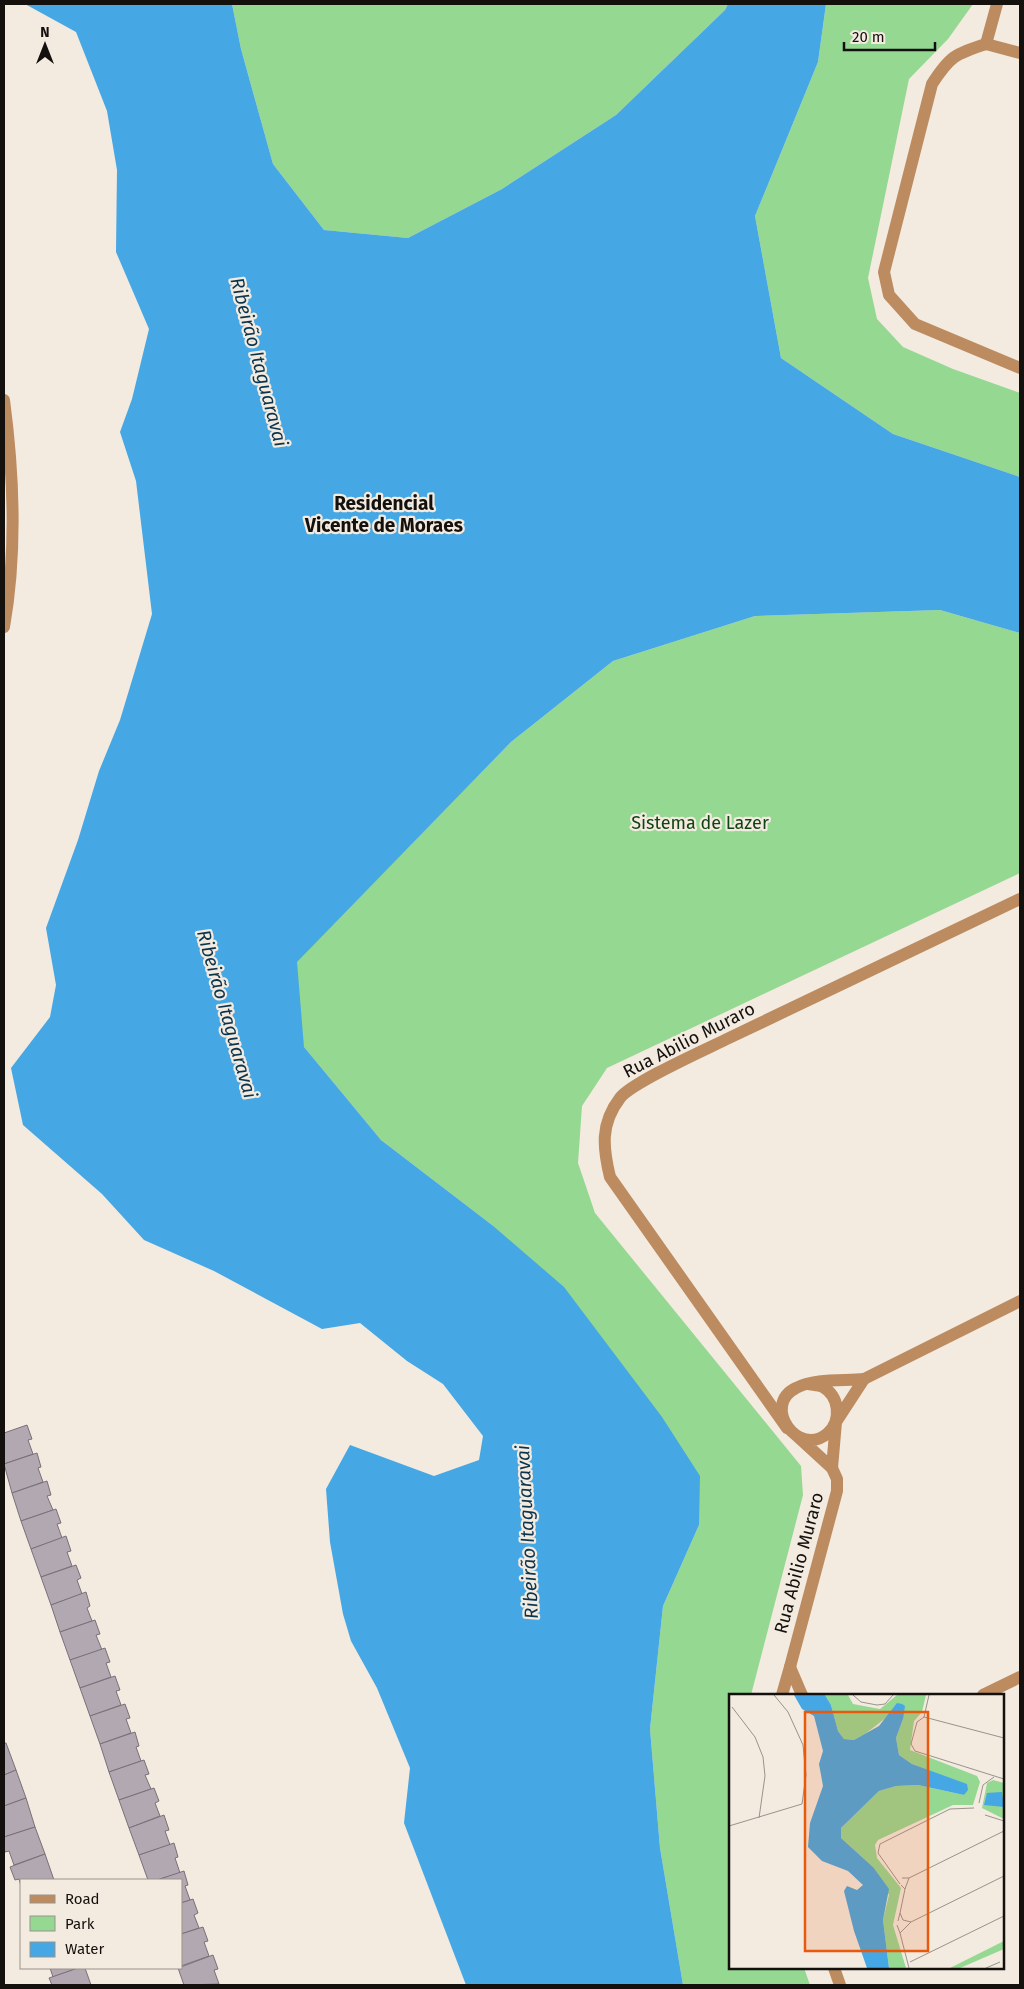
<svg xmlns="http://www.w3.org/2000/svg" width="1024" height="1989" font-family="'Fira Sans',sans-serif">
  <style>
    .green { fill: #94d892 }
    .water { fill: #45a7e3 }
    .building { fill: #b2a8b1; stroke: #797079 }
    .lines { fill: none; stroke-linecap: round; stroke-linejoin: round }
    .minor { stroke: #bc8b5f; stroke-width: 12 }
    .labels { text-anchor: middle; dominant-baseline: central; stroke-width: 4.5; stroke-linejoin: round; paint-order: stroke }
    .park-label { font-size: 18px; fill: #104312; stroke: #f3eae0 }
    .street-label { font-size: 18px; fill: #13100d; stroke: #f3eae0 }
    .water-label { font-size: 19px; font-style: italic; fill: #0a344d; stroke: #f3eae0 }
    .neighbourhood-label { font-size: 19px; font-weight: bold; fill: #13100d; stroke: #f3eae0 }
    .inset-road { fill: none; stroke: #99938c; stroke-width: 1 }
    .view { fill: #e8590c; fill-opacity: 0.15; stroke: #e8590c; stroke-width: 2.5 }
    .inset-edge { fill: none; stroke: #13100d; stroke-width: 2.5 }
  </style>
  <rect width="100%" height="100%" fill="#f3eae0"/>
  <!-- green -->
  <g class="green">
    <polygon points="232,4 728,4 725,10 616,115 502,189 408,238 324,230 273,164 241,49"/>
    <polygon points="826,4 973,4 948,39 909,79 868,278 877,319 903,347 953,369 1020,393 1020,477 893,434 781,358 755,216 818,62"/>
    <polygon points="940,610 1020,633 1020,873 607,1068 582,1106 578,1163 595,1213 801,1466 803,1495 751,1695 730,1695 730,1968 804,1968 810,1985 683,1985 660,1848 650,1729 663,1606 699,1525 492,1225 381,1140 303,1046 296,962 511,742 613,661 755,616"/>
  </g>
  <!-- water -->
  <polygon class="water" points="25,4 232,4 241,49 273,164 324,230 408,238 502,189 616,115 725,10 728,4 826,4 818,62 755,216 781,358 893,434 1020,477 1020,633 940,610 755,616 613,661 511,742 297,962 304,1047 381,1140 492,1225 564,1287 662,1417 700,1476 699,1525 663,1606 650,1729 660,1848 683,1985 466,1985 404,1823 410,1768 377,1688 351,1641 343,1614 330,1542 326,1489 350,1445 434,1476 479,1460 483,1436 443,1384 407,1361 360,1323 322,1329 214,1271 144,1240 102,1194 23,1125 11,1068 50,1017 56,985 46,928 78,840 99,771 120,720 152,614 136,481 120,432 132,399 149,329 116,252 117,170 107,111 76,32"/>
  <!-- building -->
  <g class="building">
    <polygon points="27,1425 32,1439 28,1440 33,1454 4,1464 4,1433"/>
    <polygon points="37,1453 41,1467 38,1468 43,1482 12,1493 4,1464"/>
    <polygon points="47,1481 51,1495 47,1496 53,1510 21,1521 12,1493"/>
    <polygon points="56,1509 61,1523 57,1524 62,1538 31,1549 21,1521"/>
    <polygon points="66,1536 71,1551 67,1552 72,1566 41,1577 31,1549"/>
    <polygon points="76,1565 81,1578 77,1580 82,1594 51,1605 41,1577"/>
    <polygon points="86,1592 90,1606 87,1608 92,1621 60,1632 51,1605"/>
    <polygon points="95,1620 100,1634 96,1635 102,1650 70,1660 60,1632"/>
    <polygon points="105,1648 110,1662 106,1663 111,1677 80,1688 70,1660"/>
    <polygon points="115,1676 120,1690 116,1691 121,1705 90,1716 80,1688"/>
    <polygon points="125,1704 130,1718 126,1719 131,1733 100,1744 90,1716"/>
    <polygon points="135,1732 139,1746 136,1747 141,1761 109,1772 100,1744"/>
    <polygon points="4,1743 6,1743 16,1770 4,1775"/>
    <polygon points="144,1760 149,1774 145,1775 151,1789 119,1800 109,1772"/>
    <polygon points="16,1770 26,1798 4,1806 4,1775"/>
    <polygon points="154,1788 159,1801 155,1803 160,1816 129,1828 119,1800"/>
    <polygon points="26,1798 35,1827 4,1837 4,1806"/>
    <polygon points="164,1815 169,1830 165,1831 170,1845 139,1855 129,1828"/>
    <polygon points="35,1827 45,1854 14,1865 9,1851 5,1852 4,1848 4,1837"/>
    <polygon points="174,1843 178,1857 175,1858 180,1873 157,1880 148,1880 139,1855"/>
    <polygon points="45,1854 54,1880 21,1880 21,1886 19,1879 15,1880 10,1867"/>
    <polygon points="184,1871 188,1885 185,1886 190,1900 181,1903 181,1880 157,1880"/>
    <polygon points="193,1899 198,1913 194,1915 199,1928 181,1934 181,1903"/>
    <polygon points="203,1927 208,1941 204,1942 209,1956 181,1966 181,1934"/>
    <polygon points="213,1955 218,1969 214,1970 219,1984 184,1985 178,1968"/>
    <polygon points="50,1968 78,1968 53,1977"/>
    <polygon points="78,1968 85,1968 91,1985 52,1985 49,1978"/>
  </g>
  <g class="lines">
    <!-- minor -->
    <g class="minor">
      <path d="M986 44C955 54 950 56 932 84L884 272 889 295 915 324 1020 368"/>
      <polyline points="986,44 997,4"/>
      <polyline points="986,44 1020,53"/>
      <path d="M4 400C14 475 17 553 4 627"/>
      <polyline points="864,1379 1020,1301"/>
      <path d="M787 1428 610 1177C603 1148 600 1124 620 1098 632 1082 707 1049 729 1038 826 992 923 945 1020 899"/>
      <path d="M796 1435 832 1468 836 1422 864 1379C843 1381 815 1378 796 1388 761 1405 798 1459 828 1433 842 1420 839 1396 823 1387 819 1385 812 1385 808 1384"/>
      <polyline points="790,1667 837,1491 837,1479 832,1468"/>
      <polyline points="782,1695 790,1667 802,1695"/>
      <polyline points="983,1695 1020,1677"/>
      <polyline points="834,1968 840,1985"/>
    </g>
  </g>
  <g class="labels">
    <!-- park labels -->
    <g class="park-label">
      <text x="700" y="823">Sistema de Lazer</text>
    </g>
    <!-- street labels -->
    <g class="street-label">
      <text transform="translate(689 1040) rotate(-27)">Rua Abilio Muraro</text>
      <text transform="translate(799 1563) rotate(-75)">Rua Abilio Muraro</text>
    </g>
    <!-- water labels -->
    <g class="water-label">
      <text transform="translate(259 362) rotate(75)">Ribeirão Itaguaravai</text>
      <text transform="translate(227 1014) rotate(74)">Ribeirão Itaguaravai</text>
      <text transform="translate(527 1532) rotate(-93)">Ribeirão Itaguaravai</text>
    </g>
    <!-- neighbourhood labels -->
    <g class="neighbourhood-label">
      <text x="384" y="503">Residencial<tspan x="384" dy="22">Vicente de Moraes</tspan></text>
    </g>
  </g>
  <!-- overview -->
  <g transform="translate(729 1694)">
    <rect width="275" height="275" fill="#f3eae0"/>
    <path d="M96 1H119L124 10 151 15 168 1H197L193 18 185 27 181 56 248 82 251 88 244 111H224L149 146 146 151 148 164 172 194 164 231 177 274H160L154 226 160 201 143 172 112 144V134L150 97 167 92 189 91 235 101 238 91 183 70 170 61 167 44 174 25 163 19 136 40 125 46 115 45 109 37 102 11ZM264 86 275 89V125L253 114 258 89ZM275 247V255L231 274H221Z" fill="#94d892"/>
    <path d="M65 1H96L102 11 109 37 115 45 125 46 150 32 168 9 173 10 176 12 174 25 167 44 170 61 183 70 238 90 239 96 235 101 189 91 167 92 150 97 112 134V144L144 173 160 195 154 226 160 274H138L125 237 115 197 118 192 128 196 134 191 119 177 93 167 79 153 81 129 94 92 90 70 94 57 85 22 73 15ZM273 98 275 113 255 111 258 99Z" fill="#45a7e3"/>
    <path class="inset-road" d="M124 1 132 8 148 11 156 10 164 1M3 13 26 43 34 63 36 82 30 124M195 23 188 28 182 50 186 57 275 85M195 23 275 44M195 23 200 1M250 109 254 91 265 83M256 121 275 127M0 132 73 110 77 81 74 51 59 18 45 1M180 184 275 137M171 190 149 159 151 150 221 115 245 114M172 191 176 195 180 184H173M171 219 176 195M182 228 275 182M168 231 171 239 182 228 174 226 171 219 169 227M171 239 180 274M181 268 275 222M257 274 271 268"/>
    <path class="view" d="M76 18H199V257H76Z"/>
    <rect width="275" height="275" class="inset-edge"/>
  </g>
  <!-- border -->
  <rect width="1024" height="1989" fill="none" stroke="#13100d" stroke-width="10"/>
  <!-- legend -->
  <rect x="20" y="1879" width="162" height="90" fill="#f3eae0" stroke="#99938c"/>
  <rect x="30" y="1895" width="25" height="8" fill="#bc8b5f" stroke="#99938c"/>
  <text x="65" y="1904" font-size="15" fill="#13100d">Road</text>
  <rect x="30" y="1916" width="25" height="15" fill="#94d892" stroke="#99938c"/>
  <text x="65" y="1929" font-size="15" fill="#13100d">Park</text>
  <rect x="30" y="1942" width="25" height="15" fill="#45a7e3" stroke="#99938c"/>
  <text x="65" y="1954" font-size="15" fill="#13100d">Water</text>
  <!-- north arrow -->
  <g transform="translate(45 45)" stroke="#f3eae0" stroke-width="4" paint-order="stroke">
  <path d="M0-4L9 19L0 12L-9 19Z" fill="#13100d"/>
  <text y="-8" font-size="14" font-weight="bold" text-anchor="middle" fill="#13100d">N</text>
  </g>
  <!-- scale -->
  <path d="M844 42v8h91v-8" fill="none" stroke="#13100d" stroke-width="2.5"/>
  <text x="852" y="42" font-size="15" fill="#13100d" stroke="#f3eae0" stroke-width="4" paint-order="stroke">20 m</text>
</svg>
